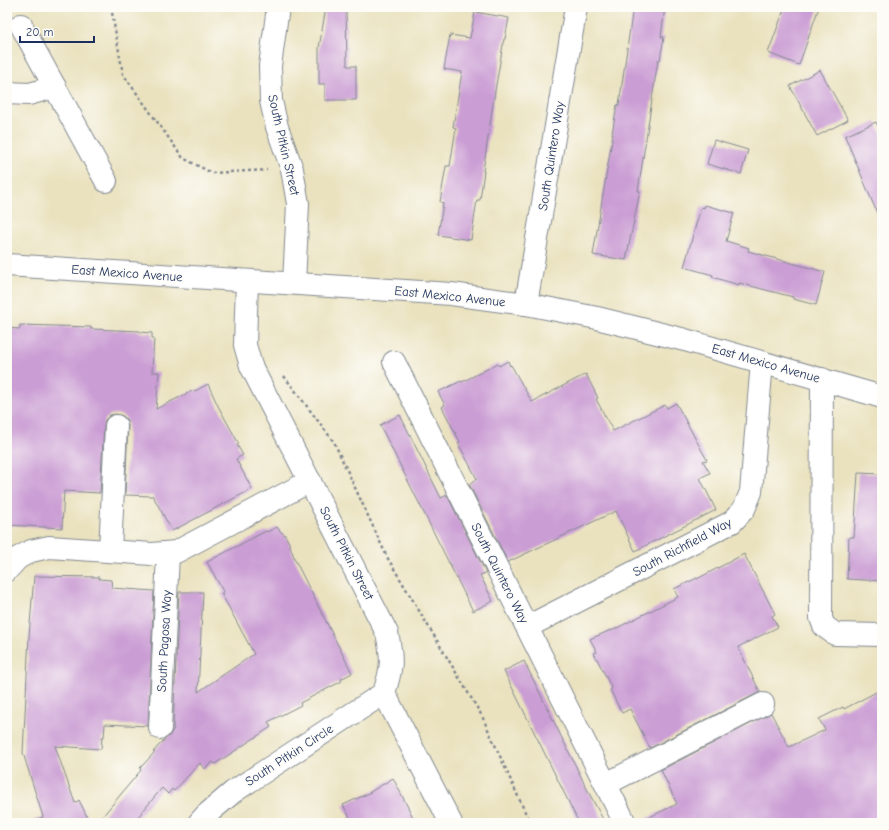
<svg xmlns="http://www.w3.org/2000/svg" width="889" height="830" font-family="'Comic Neue',sans-serif">
  <style>
    .building { fill: #ca9dd4 }
    .lines { fill: none; stroke-linecap: round; stroke-linejoin: round }
    .minor-casing { stroke: #82888e; stroke-width: 24 }
    .path { stroke: #82888e; stroke-width: 2.5; stroke-dasharray: 3 3; stroke-linecap: butt }
    .minor { stroke: #fff; stroke-width: 22 }
    .labels { text-anchor: middle; dominant-baseline: central; stroke-width: 3; stroke-linejoin: round; paint-order: stroke }
    .street-label { font-size: 13px; fill: #1b2f5e; stroke: #fdfcf7 }
  </style>
  <rect width="100%" height="100%" fill="#fdfcf7"/>
  <filter id="ink" filterUnits="userSpaceOnUse"><feTurbulence type="fractalNoise" baseFrequency=".025" numOctaves="2"/><feDisplacementMap in="SourceGraphic" scale="8" xChannelSelector="R" yChannelSelector="G"/><feConvolveMatrix kernelMatrix="1 2 1 2 8 2 1 2 1" color-interpolation-filters="sRGB"/></filter>
  <filter id="wash" filterUnits="userSpaceOnUse"><feTurbulence type="fractalNoise" baseFrequency=".012" numOctaves="4" result="noise"/><feDisplacementMap in="SourceGraphic" scale="16" xChannelSelector="R" yChannelSelector="G"/><feGaussianBlur stdDeviation="0.9" result="paint"/><feColorMatrix in="noise" values="0 0 0 0 0 0 0 0 0 0 0 0 0 0 0 0 0 1.4 0 .05"/><feComposite in="paint" operator="in"/></filter>
  <g filter="url(#wash)">
    <rect width="100%" height="100%" fill="#eae2bf"/>
    <g id="blocks">
      <!-- building -->
      <g class="building">
        <polygon points="326,7 346,7 347,66 356,66 356,100 325,100 325,84 319,84 319,48"/>
        <polygon points="633,7 665,7 661,37 664,37 660,60 658,60 638,191 640,191 626,260 593,255 613,134 612,134 617,105 619,105"/>
        <polygon points="785,7 819,7 799,65 768,53"/>
        <polygon points="475,12 509,18 505,39 504,39 495,91 483,171 484,171 480,200 477,200 471,240 438,235 443,203 440,202 446,166 450,166 456,128 453,127 462,72 444,69 450,35 470,38"/>
        <polygon points="820,70 848,120 817,136 790,86"/>
        <polygon points="876,122 882,135 882,225 845,136"/>
        <polygon points="714,140 748,150 741,174 707,164"/>
        <polygon points="705,205 734,213 726,241 749,248 748,251 825,272 816,305 793,299 793,297 739,283 739,285 712,277 713,275 684,267 701,207 704,208"/>
        <polygon points="20,325 91,327 91,329 140,331 140,332 152,333 152,338 154,338 152,372 159,372 156,409 194,390 195,391 208,384 218,406 239,444 237,445 243,455 236,459 252,489 172,531 153,496 125,495 128,426 127,420 123,416 116,414 110,415 105,420 104,425 100,493 64,491 62,528 7,525 7,328 20,329"/>
        <polygon points="508,361 510,366 511,365 532,402 586,374 598,398 596,399 613,431 665,405 667,408 676,403 707,460 703,461 710,473 700,478 716,510 635,551 616,511 508,562 469,484 477,479 458,443 460,442 442,407 445,405 438,392 461,381 462,382 497,364 499,366"/>
        <polygon points="400,415 441,498 447,495 486,573 480,575 493,601 473,611 380,425"/>
        <polygon points="858,473 882,474 882,581 847,579 849,537 854,537"/>
        <polygon points="277,527 280,531 285,535 289,543 295,560 352,673 341,679 342,681 300,703 301,705 268,722 271,727 215,764 213,762 204,769 200,763 174,791 172,789 168,794 162,788 133,823 97,823 141,770 140,768 155,752 153,752 164,740 170,735 174,728 173,728 179,592 203,592 198,692 254,654 221,593 224,593 207,562 266,531 267,532"/>
        <polygon points="744,554 775,614 772,616 778,627 738,647 760,692 650,748 630,709 622,713 610,690 612,689 594,653 597,652 590,639 611,630 611,631 678,597 674,589 697,578 697,579"/>
        <polygon points="34,576 99,577 99,579 111,580 112,588 154,591 148,726 105,724 104,737 102,737 101,749 55,746 75,803 79,800 90,823 28,823 43,817 23,753 29,636"/>
        <polygon points="524,661 590,795 605,823 579,823 504,671"/>
        <polygon points="882,689 882,823 637,823 677,804 661,770 771,713 789,747 825,730 819,719 843,707 844,709"/>
        <polygon points="393,778 416,823 353,823 343,805 367,794"/>
      </g>
    </g>
  </g>
  <g filter="url(#ink)">
    <use href="#blocks" fill-opacity="0" stroke="#82888e" stroke-width="1"/>
    <g class="lines">
      <defs>
        <g id="minor">
          <polyline points="278,7 270,66 271,101 277,127 292,169 298,204 294,283"/>
          <polyline points="21,25 106,181"/>
          <polyline points="7,93 29,94 55,87"/>
          <polyline points="7,265 451,294 526,304 597,318 685,340 882,397"/>
          <path d="M247 281 245 345 251 366 387 633C393 660 392 668 384 693L451 823"/>
          <polyline points="526,304 576,7"/>
          <polyline points="394,362 625,823"/>
          <polyline points="822,379 821,618 824,626 835,634 882,635"/>
          <polyline points="110,551 116,426"/>
          <polyline points="7,570 18,558 31,551 49,547 152,554 176,552 310,481"/>
          <polyline points="527,627 732,522 744,509 751,492 762,362"/>
          <polyline points="160,728 168,554"/>
          <polyline points="606,784 763,704"/>
          <polyline points="199,823 206,815 233,792 384,693"/>
        </g>
      </defs>
      <!-- minor casing -->
      <use href="#minor" class="minor-casing"/>
      <!-- path -->
      <g class="path">
        <polyline points="111,7 123,74 183,158 212,173 267,170"/>
        <polyline points="284,376 334,442 387,557 482,716 530,823"/>
      </g>
      <!-- minor -->
      <use href="#minor" class="minor"/>
    </g>
  </g>
  <g class="labels">
    <!-- street labels -->
    <g class="street-label">
      <text transform="translate(284 145) rotate(77)">South Pitkin Street</text>
      <text transform="translate(551 156) rotate(-81)">South Quintero Way</text>
      <text transform="translate(127 273) rotate(4)">East Mexico Avenue</text>
      <text transform="translate(450 296) rotate(6)">East Mexico Avenue</text>
      <text transform="translate(766 363) rotate(16)">East Mexico Avenue</text>
      <text transform="translate(682 547) rotate(-28)">South Richfield Way</text>
      <text transform="translate(347 553) rotate(63)">South Pitkin Street</text>
      <text transform="translate(500 573) rotate(63)">South Quintero Way</text>
      <text transform="translate(164 641) rotate(-87)">South Pagosa Way</text>
      <text transform="translate(289 755) rotate(-33)">South Pitkin Circle</text>
    </g>
  </g>
  <!-- margin -->
  <rect width="889" height="830" fill="none" stroke="#fdfcf7" stroke-width="24"/>
  <!-- scale -->
  <path d="M20 36v6h74v-6" fill="none" stroke="#1b2f5e" stroke-width="2"/>
  <text x="26" y="36" font-size="12" fill="#1b2f5e" stroke="#fdfcf7" stroke-width="3" paint-order="stroke">20 m</text>
</svg>
